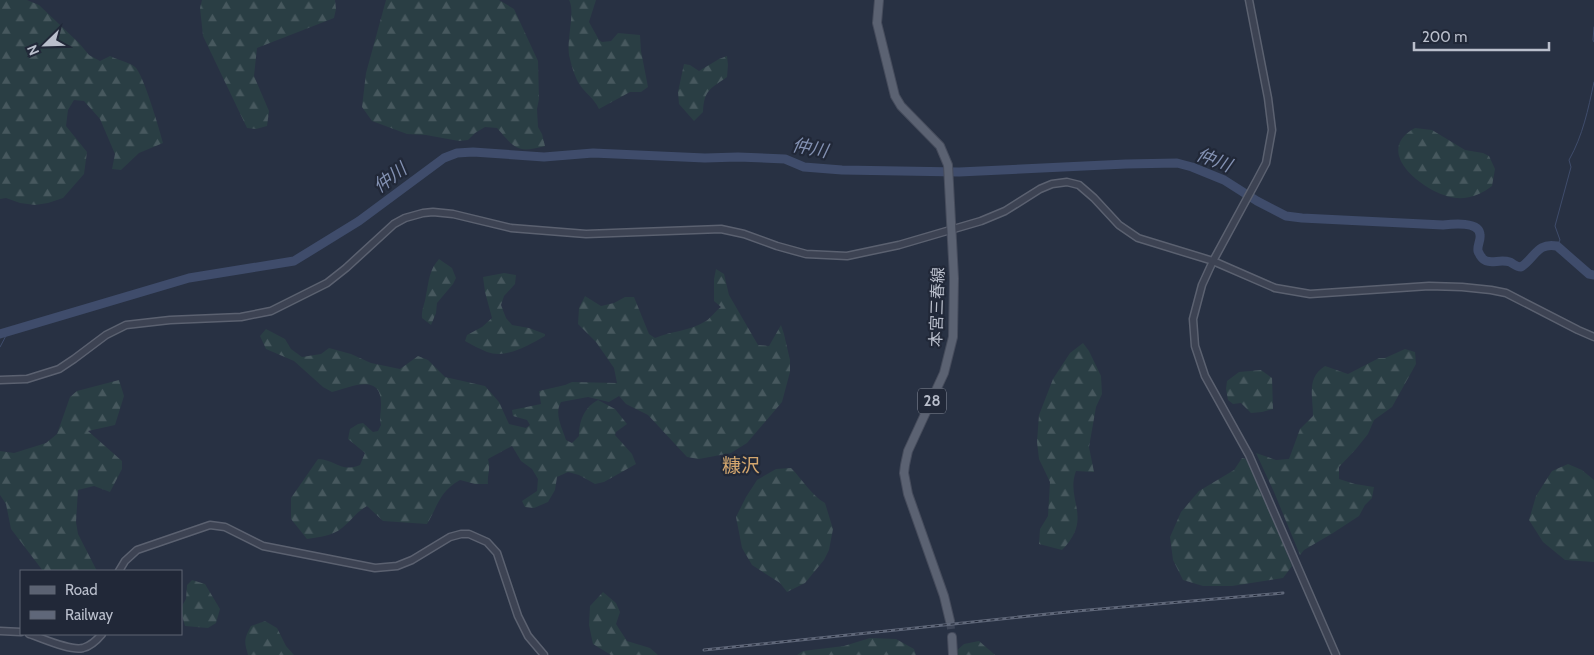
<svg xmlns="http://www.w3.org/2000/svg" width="1594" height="655" font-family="Cabin,'Noto Sans JP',sans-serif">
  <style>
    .forest { fill: url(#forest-firs) }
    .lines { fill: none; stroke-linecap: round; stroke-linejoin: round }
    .stream { stroke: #3f4c6b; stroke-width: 1 }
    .river { stroke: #3f4c6b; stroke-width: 9 }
    .major-tunnel { stroke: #3e4658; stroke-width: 8; stroke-dasharray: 8 4; stroke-linecap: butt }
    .minor-casing { stroke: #5b6170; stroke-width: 9 }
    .major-casing { stroke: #464c5c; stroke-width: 10 }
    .minor { stroke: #3d4353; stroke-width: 6 }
    .major { stroke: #5b6272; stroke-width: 8 }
    .rail-casing { stroke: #5f6779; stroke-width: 3 }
    .rail { stroke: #212838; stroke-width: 1; stroke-dasharray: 4; stroke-linecap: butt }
    .labels { text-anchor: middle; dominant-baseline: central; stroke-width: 4.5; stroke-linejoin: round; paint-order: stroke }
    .shield { fill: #212838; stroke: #8c92a0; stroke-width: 1 }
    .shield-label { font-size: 15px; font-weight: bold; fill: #babfcc }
    .street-label { font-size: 16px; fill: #babfcc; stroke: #212838 }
    .water-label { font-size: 18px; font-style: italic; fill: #8391b2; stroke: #212838 }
    .quarter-label { font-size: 19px; fill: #d3a66e; stroke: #212838 }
  </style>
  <defs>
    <pattern id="forest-firs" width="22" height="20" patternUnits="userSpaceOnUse" patternTransform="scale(1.25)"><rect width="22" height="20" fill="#2a3e44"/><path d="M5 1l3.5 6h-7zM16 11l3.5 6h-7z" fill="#47585e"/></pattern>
  </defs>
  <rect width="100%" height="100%" fill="#283143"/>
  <!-- forest -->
  <g class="forest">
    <path d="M0 0H27L39 5 79 43 89 55 100 61 110 56C118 60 129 62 135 67 143 73 160 131 163 143L139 153 121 170 112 169 115 154 100 119 84 101 74 100 68 110 66 126 87 152 84 174 63 198 48 203 35 205 20 203 6 198 0 199Z"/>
    <polygon points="202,0 335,0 336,9 334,18 257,48 254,76 269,111 267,126 256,129 247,128 203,36 200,8"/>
    <path d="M386 0H499L514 9 538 61 539 99 537 109 538 127 542 134 545 146C516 154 515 148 497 128L485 127 475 133 468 140 459 141 426 135 407 134 372 121 362 107 366 73Z"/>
    <path d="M569 0H596L589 22 599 40 602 42 611 41 618 33 640 35 641 51 648 87 641 92H630L599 109C594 98 586 94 580 85 575 78 572 67 570 59 565 43 576 12 569 0Z"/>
    <path d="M727 56 728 65 727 77C710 89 704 90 703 112L694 121 679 104 678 92 684 64 690 65 699 71 719 59Z"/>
    <path d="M1415 128 1432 130 1465 150 1483 153 1489 156 1495 169 1492 186C1482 194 1470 199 1456 198 1427 195 1370 152 1415 128Z"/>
    <path d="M439 259 452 268 456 278 453 284 437 303 436 313 431 325 422 318C421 310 425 304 426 295 429 281 429 270 439 259Z"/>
    <path d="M716 269 724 274 729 295 758 345 769 346 781 325 784 334 790 360V372L782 402 747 443 731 453 699 459 687 457 648 415 626 404 619 396 609 402 588 397 561 402C554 414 562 427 566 440L572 443 579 436C579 422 584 407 598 400L615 409 627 424 616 432 615 435 632 454 636 464 604 482 595 484 579 475 568 472 557 477 555 490 548 502 534 508 525 507 522 501 537 491 538 479 532 469 521 461 512 446 488 459C491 471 487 474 488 484H475L460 480C439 492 439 504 427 524L383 521 367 506C355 513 352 520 342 528 332 536 320 537 307 539L291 519V498L318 459C337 460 340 473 360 465L365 453 348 439 350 429 358 424 363 423 373 432 378 431 381 425C379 418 381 413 381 405 382 372 351 387 332 392L323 387 294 361 266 349 260 336 266 329 285 339 291 349 302 357 321 354 329 348 351 354 371 363 400 369 418 356 428 360 445 377 485 386 499 402 509 424 526 428 530 425 527 420 513 416 512 410 541 404 539 391 565 385 572 382 617 383 614 368 596 342 578 324 579 308 585 296 601 306 614 303 625 297H634L649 334 655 338C671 331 690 331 706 321 711 318 715 311 721 307L714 301V279Z"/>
    <path d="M504 273 516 275 515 284 504 296 501 305 506 318 512 325 529 328 545 334V336C529 345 506 359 487 352 480 349 472 345 465 341L467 335 482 327 492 318 485 292 483 277Z"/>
    <path d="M1083 343 1089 351 1101 376 1102 394 1096 407 1089 447 1094 472 1076 471C1065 500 1094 518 1062 550L1039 544 1040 529 1048 516 1050 482 1039 459 1037 442 1039 415 1053 379 1070 353Z"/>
    <path d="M1405 349 1415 352 1416 364 1392 407 1374 420 1368 434 1356 449 1339 467V479L1355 484 1374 487 1372 498 1365 505 1359 516 1333 533 1304 550 1300 555 1274 492 1256 453 1276 460 1289 459 1300 429 1313 416C1313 396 1306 378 1325 366L1348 374 1379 358H1385Z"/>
    <polygon points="1261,370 1272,378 1273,409 1262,412 1251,413 1241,403 1233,404 1228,400 1226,389 1227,381 1239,372"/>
    <polygon points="119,380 124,396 115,425 88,431 122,461 122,469 110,492 94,486 78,490 76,522 78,534 97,571 43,571 11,529 6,504 0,495 0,451 14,453 46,443 57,434 70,397 77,391"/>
    <polygon points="1242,458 1246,459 1250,467 1281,539 1292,566 1283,578 1232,586 1203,586 1183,580 1173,560 1170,537 1181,512 1199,491 1234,470"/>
    <polygon points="1568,464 1582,470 1594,480 1594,562 1565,560 1543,542 1529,520 1536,496 1552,471"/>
    <path d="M791 468C803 480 811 495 825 503L833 529 829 550 824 560 805 583 787 592 780 583 752 565 742 548 736 517 746 497 757 480 776 469Z"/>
    <polygon points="192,580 205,584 220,609 216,623 208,628 185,626 181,612 183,604 186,599 187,585"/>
    <polygon points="603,592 616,603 620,612 616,624 627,641 650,648 658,655 611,655 593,644 589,625 590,606"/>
    <path d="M265 621 277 628 286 646 294 655H248C244 641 244 639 251 626Z"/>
    <polygon points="870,638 896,639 914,649 916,655 797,655 803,651 844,646"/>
    <polygon points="979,641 995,655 956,655 955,652 964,644"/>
  </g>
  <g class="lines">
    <!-- stream -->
    <g class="stream">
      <polyline points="1594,27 1593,40 1594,42"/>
      <path d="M1557 246 1560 240 1555 226 1571 167 1569 160C1583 135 1588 110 1594 82"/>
      <polyline points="0,347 8,332"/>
    </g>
    <!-- river -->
    <path class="river" d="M0 334 189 278 294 261 359 221 444 158 457 153 473 152 544 157 593 153 705 158 738 157 785 159 804 167 842 170 959 172 1126 164 1177 163 1192 167 1224 180 1257 201 1286 216 1302 218 1443 225C1452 224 1480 221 1480 235 1481 240 1477 245 1478 251 1485 269 1496 258 1510 262 1514 264 1516 267 1521 267 1535 258 1537 242 1557 246L1589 274 1594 275"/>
    <!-- major-tunnel -->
    <polyline class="major-tunnel" points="950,621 952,637"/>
    <defs>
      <g id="minor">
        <polyline points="1249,0 1268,98 1272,130 1266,163 1257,180 1213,261 1202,285 1193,319 1195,346 1205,376 1249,455 1336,655"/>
        <polyline points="0,380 27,379 59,369 74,359 106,335 126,325 170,320 241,317 271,311 327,283 346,268 394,224 405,218 423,213 433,212 453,214 511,228 586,234 721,229 744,234 777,246 806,254 847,256 899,245 981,221 1005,211 1040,189 1052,184 1067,182 1079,185 1094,198 1119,225 1138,238 1213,261 1275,288 1310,294 1429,286 1462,287 1491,290 1506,293 1578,330 1594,337"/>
        <polyline points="119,571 125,561 137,550 210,525 225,527 263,546 375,568 397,566 412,560 450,537 461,534 469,534 487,542 497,553 518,616 528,636 544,655"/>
        <polyline points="0,631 21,632"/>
        <path d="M29 634C42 638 69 651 83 648 91 646 97 640 102 634"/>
      </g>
      <g id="major">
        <polyline points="879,0 877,23 895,96 901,106 940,146 948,165 954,278 953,337 944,373 908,451 905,465 904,473 908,494 944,596 950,621"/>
        <polyline points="952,637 953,655"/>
      </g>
    </defs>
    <!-- minor casing -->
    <use href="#minor" class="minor-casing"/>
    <!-- major casing -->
    <use href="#major" class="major-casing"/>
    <!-- minor -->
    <use href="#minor" class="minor"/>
    <!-- major -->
    <use href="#major" class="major"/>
    <defs>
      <polyline id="rail" points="704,650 1077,611 1283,593"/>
    </defs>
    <!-- rail casing -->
    <use href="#rail" class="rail-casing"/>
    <!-- rail -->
    <use href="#rail" class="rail"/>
  </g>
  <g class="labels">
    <!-- shield labels -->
    <rect class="shield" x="918" y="388.5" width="28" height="25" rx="4"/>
    <g class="shield-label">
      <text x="932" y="401">28</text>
    </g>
    <!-- street labels -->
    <g class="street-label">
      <text transform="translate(937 307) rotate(-88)">本宮三春線</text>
    </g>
    <!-- water labels -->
    <g class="water-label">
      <text transform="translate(810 148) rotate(11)">仲川</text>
      <text transform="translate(1214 160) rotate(21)">仲川</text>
      <text transform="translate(390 178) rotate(-37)">仲川</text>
    </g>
    <!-- quarter labels -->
    <g class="quarter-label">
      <text x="741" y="465">糠沢</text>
    </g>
  </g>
  <!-- legend -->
  <rect x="20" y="570" width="162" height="65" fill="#212838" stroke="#5e6473"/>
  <rect x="30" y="586" width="25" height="8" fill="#5b6272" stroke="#5e6473"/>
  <text x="65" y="595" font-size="15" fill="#babfcc">Road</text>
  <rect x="30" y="611" width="25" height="8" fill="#5f6779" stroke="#5e6473"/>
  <text x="65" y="620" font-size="15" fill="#babfcc">Railway</text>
  <!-- north arrow -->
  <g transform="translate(45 45) rotate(247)" stroke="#212838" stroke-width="4" paint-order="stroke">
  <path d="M0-4L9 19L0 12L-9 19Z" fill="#babfcc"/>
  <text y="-8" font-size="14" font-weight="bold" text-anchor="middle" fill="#babfcc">N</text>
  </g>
  <!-- scale -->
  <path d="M1414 42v8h135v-8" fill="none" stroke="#babfcc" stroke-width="2.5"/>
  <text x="1422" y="42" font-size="15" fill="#babfcc" stroke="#212838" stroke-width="4" paint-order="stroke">200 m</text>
</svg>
